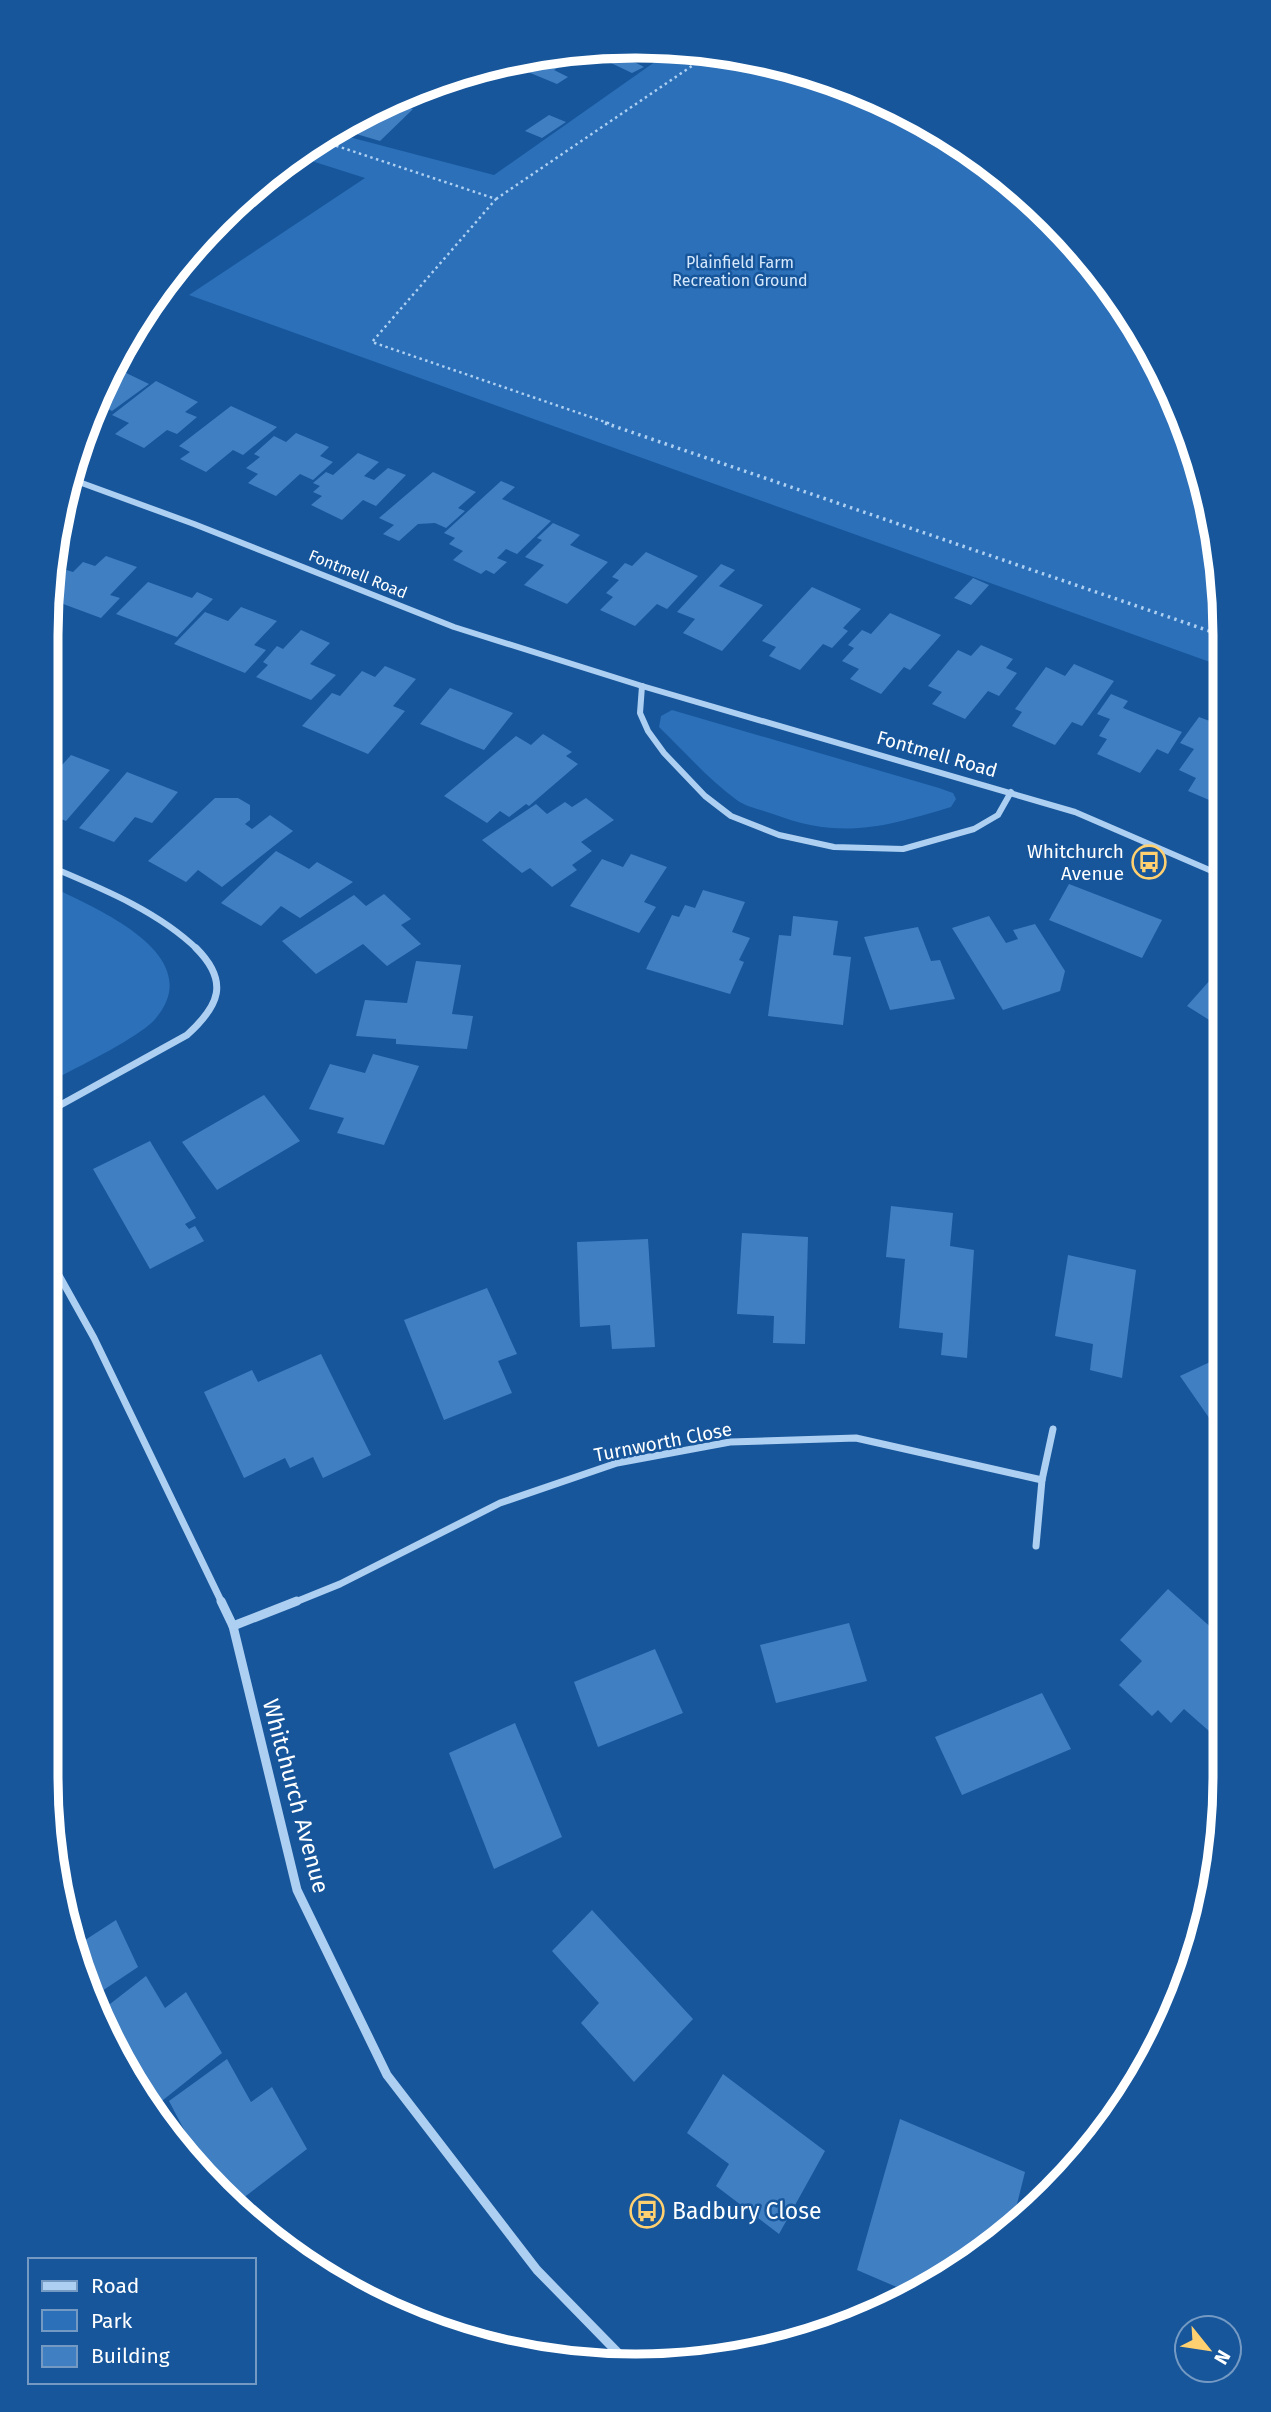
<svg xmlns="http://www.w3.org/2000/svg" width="1271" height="2412" font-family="'Fira Sans',sans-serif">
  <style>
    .green { fill: #2b70b9 }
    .building { fill: #407fc2 }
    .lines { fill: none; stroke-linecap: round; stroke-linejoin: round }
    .path-far1 { stroke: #adcff2; stroke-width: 2.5; stroke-dasharray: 2.5 3.5; stroke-linecap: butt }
    .path { stroke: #adcff2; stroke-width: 3.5; stroke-dasharray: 2.5 4.5; stroke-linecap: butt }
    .street-far2 { stroke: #adcff2; stroke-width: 6 }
    .street-far1 { stroke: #adcff2; stroke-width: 7 }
    .street { stroke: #adcff2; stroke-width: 9 }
    .labels { text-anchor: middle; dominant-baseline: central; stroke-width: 5; stroke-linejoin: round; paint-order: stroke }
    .far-park-label { font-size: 16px; fill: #d5e8fc; stroke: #17569b }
    .far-street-label { font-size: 16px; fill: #fff; stroke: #17569b }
    .street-label { font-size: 19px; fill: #fff; stroke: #17569b }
    .poi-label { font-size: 19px; fill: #fff; stroke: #17569b; text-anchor: end }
    .near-street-label { font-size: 23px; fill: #fff; stroke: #17569b }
    .near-poi-label { font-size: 23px; fill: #fff; stroke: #17569b; text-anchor: start }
    .rim { fill: none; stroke: #fff; stroke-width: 9 }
  </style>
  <rect width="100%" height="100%" fill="#17569b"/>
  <!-- green -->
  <g class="green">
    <polygon points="676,47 789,66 897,107 1025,192 1126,307 1181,410 1220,558 1221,666 189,295 365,178 296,156 330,132 494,175"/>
    <path d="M672 710 939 788 953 793 956 799 951 807C884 827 842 840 773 814 762 810 747 807 738 801 709 780 684 751 659 727L661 716Z"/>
    <path d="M46 884C90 906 210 953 156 1018 140 1038 71 1070 46 1084Z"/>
  </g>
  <!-- building -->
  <g class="building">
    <polygon points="578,50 583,53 554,70 568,77 557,84 506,63 559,51"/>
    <polygon points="623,56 644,67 632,73 611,63"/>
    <polygon points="479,69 483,71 450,91 432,83"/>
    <polygon points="390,102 413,109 380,141 336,128"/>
    <polygon points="549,115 566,122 542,138 525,131"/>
    <polygon points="120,370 149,384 112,411 104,407 90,417 108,372 114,374"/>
    <polygon points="156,381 198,402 185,412 197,417 177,434 167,430 144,448 115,434 129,423 112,415"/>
    <polygon points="231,406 277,427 243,455 233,450 206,472 180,459 190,452 179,446"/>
    <polygon points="296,433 329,447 320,456 333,462 313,480 300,474 276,496 248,483 258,474 246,468 260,457 254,454 274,436 286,442"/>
    <polygon points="358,453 379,462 364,476 374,480 388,468 406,475 376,506 363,500 342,520 311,505 322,496 313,492 320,486 313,483 326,472 333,475"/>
    <polygon points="433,472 476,492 458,508 465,511 446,528 435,523 418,524 399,541 383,534 394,525 379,518"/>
    <polygon points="501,481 515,487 502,499 551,521 517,554 506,549 497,558 507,562 494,574 486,570 481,574 453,560 463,551 449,544 455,538 444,533"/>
    <polygon points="553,523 580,535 570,545 608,562 567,604 524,585 544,565 525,557 542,540 537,538"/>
    <polygon points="57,537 69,542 53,557"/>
    <polygon points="646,552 698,576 667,609 657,604 635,626 600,610 613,597 606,593 619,580 612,577 625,563 632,566"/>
    <polygon points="106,556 137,567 110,595 120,598 101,618 47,598 50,578 60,568 73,572 83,562 95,566"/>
    <polygon points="721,564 735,570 719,586 763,605 722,651 683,633 695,619 677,612"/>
    <polygon points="973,578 989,585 971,605 954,598"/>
    <polygon points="148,582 192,598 197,592 213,599 177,637 116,614"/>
    <polygon points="812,587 861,609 843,628 848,631 832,648 823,644 800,670 769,656 776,647 762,641"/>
    <polygon points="241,607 277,621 254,645 266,650 245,673 174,644 205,612 228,621"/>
    <polygon points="890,613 941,635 910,670 904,667 881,694 850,679 859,669 842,661 854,648 848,645 862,630 871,634"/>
    <polygon points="301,630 330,643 310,664 336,675 311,700 256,677 268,665 263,662 277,646 283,649"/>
    <polygon points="981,645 1013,659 1006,668 1017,673 999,696 988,691 965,719 932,704 942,692 928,686 958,650 971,656"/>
    <polygon points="1074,664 1114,681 1082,726 1072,722 1055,745 1012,726 1022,712 1015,709 1046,667 1065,676"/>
    <polygon points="385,666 416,679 393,706 405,711 368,754 302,726 332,693 340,696 362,671 375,677"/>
    <polygon points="450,688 513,713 484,750 420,724"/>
    <polygon points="1111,694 1128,701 1123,708 1182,732 1168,754 1157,749 1140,773 1097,754 1107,739 1099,736 1110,719 1097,714"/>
    <polygon points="1199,717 1215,723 1209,732 1221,739 1221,805 1188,791 1196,778 1179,770 1194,749 1180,743"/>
    <polygon points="543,734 572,752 566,756 578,764 529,806 526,804 509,817 500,811 487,823 444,796 516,736 531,745"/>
    <polygon points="71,755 110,770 66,821 47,813 47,782"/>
    <polygon points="127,772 178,792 152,823 135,817 114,842 79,828"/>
    <polygon points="215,798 238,798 250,805 250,820 245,824 252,829 270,815 293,831 222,887 198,870 186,882 148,861"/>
    <polygon points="586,798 614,820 581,842 592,851 572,865 577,870 552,887 530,868 522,873 482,840 536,804 547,814 565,802 572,807"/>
    <polygon points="276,851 309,869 317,862 353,882 300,918 281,906 261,926 221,903"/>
    <polygon points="631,854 667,867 644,902 656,907 639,933 570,906 602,859 623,867"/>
    <polygon points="1069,884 1162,920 1142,958 1049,920"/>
    <polygon points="703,890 745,902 732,932 750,938 739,960 744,962 730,994 646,969 672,915 679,917 685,905 695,908"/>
    <polygon points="384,894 411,919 401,925 421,944 387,966 363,944 316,974 282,941 354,895 366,906"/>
    <polygon points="793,916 838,921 833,955 851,957 843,1025 768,1016 779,935 791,936"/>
    <polygon points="989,916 1006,943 1018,939 1013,930 1035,924 1065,971 1060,991 1003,1010 952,928"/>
    <polygon points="918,927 931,961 940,960 955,999 890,1010 864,937"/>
    <polygon points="416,961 461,965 452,1014 473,1016 467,1049 396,1044 396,1039 356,1036 365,1000 407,1003"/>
    <polygon points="1211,979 1222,986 1222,1028 1187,1006"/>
    <polygon points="373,1054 419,1066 384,1145 337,1133 344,1118 309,1109 330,1064 365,1073"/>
    <polygon points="264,1095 300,1141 217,1190 182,1142"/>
    <polygon points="150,1141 196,1218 185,1224 189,1229 195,1226 204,1241 150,1269 93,1169"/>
    <polygon points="891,1206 953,1213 950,1246 974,1250 967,1358 941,1355 943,1333 899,1328 905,1259 886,1257"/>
    <polygon points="742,1233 808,1237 805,1344 773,1343 774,1316 737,1314"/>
    <polygon points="648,1239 655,1347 612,1349 610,1325 580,1327 577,1242"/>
    <polygon points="1068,1255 1136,1270 1122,1378 1090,1370 1093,1344 1055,1336"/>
    <polygon points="487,1288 517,1354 498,1361 512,1393 444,1420 404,1320"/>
    <polygon points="321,1354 371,1455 323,1478 313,1457 290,1468 285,1458 244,1478 204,1392 252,1370 258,1382"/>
    <polygon points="1223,1356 1223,1438 1180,1376"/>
    <polygon points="1168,1589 1224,1639 1224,1714 1209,1731 1184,1709 1171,1723 1158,1710 1152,1716 1119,1685 1142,1661 1120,1640"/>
    <polygon points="849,1623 867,1681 776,1703 760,1645"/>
    <polygon points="655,1649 683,1713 598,1747 574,1682"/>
    <polygon points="1042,1693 1071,1749 962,1795 935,1737"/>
    <polygon points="515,1723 562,1837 494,1869 449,1753"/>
    <polygon points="592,1910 693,2019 634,2082 581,2023 599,2003 552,1951"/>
    <polygon points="116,1920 138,1967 93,1997 77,1967 71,1929 79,1944"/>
    <polygon points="146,1976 165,2008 186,1992 222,2053 153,2108 101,2011"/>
    <polygon points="227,2059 251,2102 272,2087 307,2149 238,2202 182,2150 191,2143 169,2101"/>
    <polygon points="723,2074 825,2151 779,2234 716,2186 729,2164 687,2133"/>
    <polygon points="900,2119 1025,2172 1011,2228 963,2267 913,2294 857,2270"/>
  </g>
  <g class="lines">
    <!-- path-far1 -->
    <g class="path-far1">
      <polyline points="319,140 496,199 372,342 611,424"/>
      <polyline points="496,199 711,53"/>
    </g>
    <!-- path -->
    <polyline class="path" points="605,423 1221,635"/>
    <!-- street-far2 -->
    <g class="street-far2">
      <polyline points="68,478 194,524 454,627 642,686 1075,812 1221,875"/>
      <polyline points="642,686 640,713 648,731 664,753 705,796 731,816 779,835 834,847 903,849 974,829 998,815 1011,792"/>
      <path d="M46 865C98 887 157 910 198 950"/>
    </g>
    <!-- street-far1 -->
    <g class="street-far1">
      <path d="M46 1113 187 1035C219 1006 230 982 196 948"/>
      <polyline points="46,1252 94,1338 222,1603"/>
      <polyline points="1036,1546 1042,1480 1053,1429"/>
      <polyline points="293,1603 340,1584 500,1503 617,1463 730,1442 856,1438 1042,1480"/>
    </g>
    <!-- street -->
    <g class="street">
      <polyline points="221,1601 233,1626 297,1890 387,2075 537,2270 625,2360"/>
      <polyline points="233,1626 297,1601"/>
    </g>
  </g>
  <!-- icons -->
  <defs>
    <symbol id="bus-ring" viewBox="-11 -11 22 22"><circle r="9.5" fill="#17569b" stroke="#ffd06f" stroke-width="1.5"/><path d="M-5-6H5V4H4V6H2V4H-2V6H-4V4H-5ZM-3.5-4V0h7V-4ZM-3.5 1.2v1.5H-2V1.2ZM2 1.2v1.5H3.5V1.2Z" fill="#ffd06f"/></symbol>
  </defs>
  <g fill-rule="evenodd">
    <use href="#bus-ring" x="1130" y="843" width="38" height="38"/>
    <use href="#bus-ring" x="628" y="2192" width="38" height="38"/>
  </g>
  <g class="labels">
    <!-- far-park labels -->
    <g class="far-park-label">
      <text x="740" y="262">Plainfield Farm<tspan x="740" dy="18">Recreation Ground</tspan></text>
    </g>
    <!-- far-street labels -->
    <g class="far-street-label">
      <text transform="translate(358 574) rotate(22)">Fontmell Road</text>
    </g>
    <!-- street labels -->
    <g class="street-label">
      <text transform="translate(937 754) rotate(16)">Fontmell Road</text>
      <text transform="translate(663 1442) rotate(-11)">Turnworth Close</text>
    </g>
    <!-- poi labels -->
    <g class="poi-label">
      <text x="1124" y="851">Whitchurch<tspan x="1124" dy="22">Avenue</tspan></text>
    </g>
    <!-- near-street labels -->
    <g class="near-street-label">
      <text transform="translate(296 1796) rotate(75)">Whitchurch Avenue</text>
    </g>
    <!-- near-poi labels -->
    <g class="near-poi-label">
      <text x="672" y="2211">Badbury Close</text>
    </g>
  </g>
  <!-- crop -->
  <path d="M0 0H1271V2412H0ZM635 58H636A577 577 0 0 1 1213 635V1777A577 577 0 0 1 636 2354H635A577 577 0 0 1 58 1777V635A577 577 0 0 1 635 58Z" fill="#17569b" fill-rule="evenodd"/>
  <path class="rim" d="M635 58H636A577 577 0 0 1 1213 635V1777A577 577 0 0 1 636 2354H635A577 577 0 0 1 58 1777V635A577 577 0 0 1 635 58Z"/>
  <!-- legend -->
  <rect x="28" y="2258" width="228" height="126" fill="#17569b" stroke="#749ac3" stroke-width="2"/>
  <rect x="42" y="2281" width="35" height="10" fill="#adcff2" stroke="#749ac3" stroke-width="2"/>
  <text x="91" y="2293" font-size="21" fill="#ffffff">Road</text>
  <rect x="42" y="2310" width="35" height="21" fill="#2b70b9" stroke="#749ac3" stroke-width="2"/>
  <text x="91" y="2328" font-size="21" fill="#ffffff">Park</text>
  <rect x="42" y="2346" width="35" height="21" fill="#407fc2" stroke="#749ac3" stroke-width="2"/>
  <text x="91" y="2363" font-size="21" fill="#ffffff">Building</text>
  <!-- north arrow -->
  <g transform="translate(1208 2349) rotate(120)"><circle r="33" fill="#17569b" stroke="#749ac3" stroke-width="2"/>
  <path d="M0-5L12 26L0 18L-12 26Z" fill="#ffd06f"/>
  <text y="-10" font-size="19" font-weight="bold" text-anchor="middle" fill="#ffffff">N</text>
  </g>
</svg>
